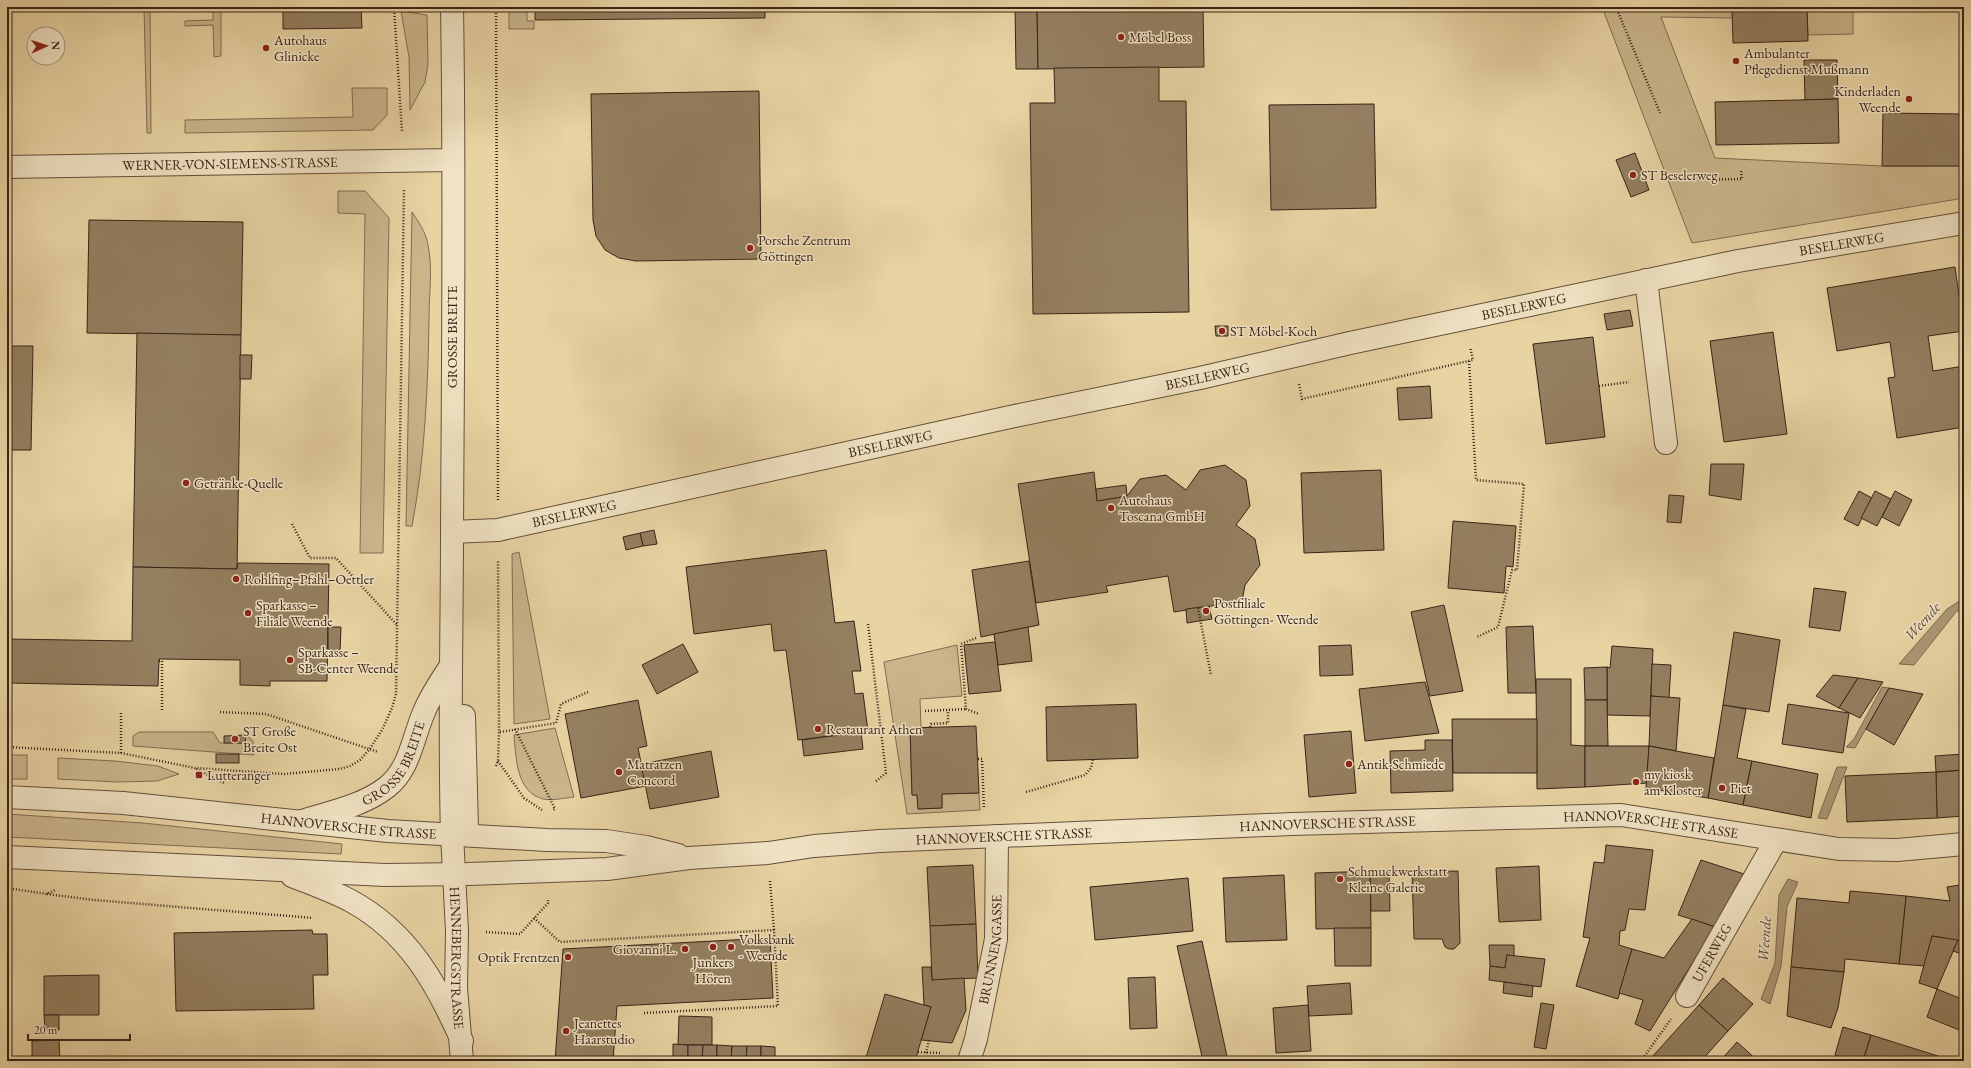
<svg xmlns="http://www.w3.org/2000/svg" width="1971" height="1068" font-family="'EB Garamond',serif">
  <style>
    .green { fill: #cab58b; stroke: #816c52 }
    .water { fill: #ac9874; stroke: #7e6a4f }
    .building { fill: #947f60; stroke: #382418 }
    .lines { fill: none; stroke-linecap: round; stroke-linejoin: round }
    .minor-casing { stroke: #64503b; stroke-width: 24 }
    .tertiary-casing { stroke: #64503b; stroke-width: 24 }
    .path { stroke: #382418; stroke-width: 2.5; stroke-dasharray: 1 2; stroke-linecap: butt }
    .minor { stroke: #f0e2c3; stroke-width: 22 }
    .tertiary { stroke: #f0e2c3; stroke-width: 22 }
    .poi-dot { fill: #8f2418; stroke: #f0e2c3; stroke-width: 1.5 }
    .labels { text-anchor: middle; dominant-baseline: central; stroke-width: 3; stroke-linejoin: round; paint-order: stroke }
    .poi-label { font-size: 14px; fill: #382418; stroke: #f0e2c3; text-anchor: start }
    .street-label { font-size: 14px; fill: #382418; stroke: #f0e2c3 }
    .water-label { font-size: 15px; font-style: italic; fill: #5b4734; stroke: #f0e2c3 }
  </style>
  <rect width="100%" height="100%" fill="#e8d3a3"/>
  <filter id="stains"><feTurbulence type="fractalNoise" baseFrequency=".005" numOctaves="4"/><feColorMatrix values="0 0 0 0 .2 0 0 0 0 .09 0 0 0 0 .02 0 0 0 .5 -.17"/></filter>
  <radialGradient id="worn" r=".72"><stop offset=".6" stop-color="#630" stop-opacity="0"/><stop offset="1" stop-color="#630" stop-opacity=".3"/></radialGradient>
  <!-- green -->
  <g class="green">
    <polygon points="144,7 150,7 151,133 147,133"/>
    <polygon points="213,7 221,7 221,56 214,57 213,25 185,26 185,21 213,20"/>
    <polygon points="509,7 527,7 527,21 534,21 534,29 509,29"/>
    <polygon points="1602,7 1732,7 1732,18 1661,17 1715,158 1882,166 1964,166 1964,198 1692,243"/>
    <polygon points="1807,7 1853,7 1853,34 1808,35"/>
    <polygon points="401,11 427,15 428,64 425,82 410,110 409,57"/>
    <polygon points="352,88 387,88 387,115 373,130 185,133 185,120 353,117"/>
    <polygon points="338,191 365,191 389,218 383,553 360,553 365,214 338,213"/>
    <path d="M412 212C419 223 426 232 428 245 433 268 429 294 429 318 428 387 425 458 412 526H406Z"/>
    <polygon points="519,552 550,719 514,724 512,554"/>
    <polygon points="957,645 962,696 920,699 921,728 910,728 912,795 917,795 918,809 942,808 942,794 979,793 980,810 907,814 884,662"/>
    <path d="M555 728 574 797C565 798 551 801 543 799 516 792 516 757 514 735Z"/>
    <polygon points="139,732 213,732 220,743 245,743 246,735 253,741 254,755 133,746 133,736"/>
    <rect x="7" y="755" width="20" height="24"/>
    <polygon points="58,758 115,761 158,766 179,774 157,781 117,782 58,779"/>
    <polygon points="7,814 143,823 342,844 341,854 7,837"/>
  </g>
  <!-- water -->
  <g class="water">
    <polygon points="1964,598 1964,607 1956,612 1914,665 1899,664 1947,609"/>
    <polygon points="1882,687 1889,688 1855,748 1846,747 1854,739"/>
    <polygon points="1837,767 1847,767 1827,819 1818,818"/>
    <polygon points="1788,879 1798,882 1787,907 1781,966 1770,1004 1761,999 1775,963 1779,895"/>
  </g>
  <!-- building -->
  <g class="building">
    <polygon points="283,7 361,7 362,28 283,29"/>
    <polygon points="535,7 765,7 765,18 535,20"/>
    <polygon points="794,7 918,7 918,10 794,11"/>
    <polygon points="1015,7 1037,7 1038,69 1016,69"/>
    <polygon points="1037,7 1203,7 1204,67 1038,69"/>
    <polygon points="1732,7 1807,7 1808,41 1733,43"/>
    <polygon points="1804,60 1837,60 1838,99 1805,100"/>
    <polygon points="1159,67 1159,101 1186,101 1189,312 1033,314 1030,103 1055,103 1054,68"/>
    <polygon points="759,91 761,259 636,261 619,258 605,250 596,236 593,220 591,94"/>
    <polygon points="1838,99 1839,143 1716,145 1715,102"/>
    <polygon points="1374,104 1376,208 1271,210 1269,105"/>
    <polygon points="1883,113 1964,114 1964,166 1882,166"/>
    <polygon points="1635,153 1649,190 1631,197 1616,160"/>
    <polygon points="89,220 243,222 241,335 87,333"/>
    <polygon points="1955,267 1964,331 1928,336 1933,371 1964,366 1964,427 1897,438 1888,378 1895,377 1890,342 1837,351 1827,288"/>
    <polygon points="1630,310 1633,326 1607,330 1604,314"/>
    <polygon points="1215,326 1228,326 1228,336 1216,336"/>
    <polygon points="1773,332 1787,434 1724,442 1710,341"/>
    <polygon points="137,333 241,335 237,569 133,567"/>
    <polygon points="1593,337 1605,437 1546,444 1533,344"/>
    <polygon points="7,346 33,346 31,450 7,450"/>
    <polygon points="240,355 252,355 251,379 240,379"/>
    <polygon points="1430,386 1432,418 1399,420 1397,388"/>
    <polygon points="1711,464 1744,464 1741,500 1709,495"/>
    <polygon points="1225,465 1246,480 1250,506 1236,525 1255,539 1260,565 1245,585 1242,601 1174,612 1168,576 1106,586 1108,592 1036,603 1018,484 1094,472 1097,501 1127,496 1140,479 1166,475 1186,490 1200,470"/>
    <polygon points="1381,470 1384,550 1304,553 1301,473"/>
    <polygon points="1126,485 1127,496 1097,501 1096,489"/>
    <polygon points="1859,491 1872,498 1858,526 1844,519"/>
    <polygon points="1875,491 1891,499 1877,526 1861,518"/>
    <polygon points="1895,491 1912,500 1899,526 1882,517"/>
    <polygon points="1669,495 1684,496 1681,523 1667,522"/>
    <polygon points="1453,521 1516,526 1513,567 1506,566 1504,593 1448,588"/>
    <polygon points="654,530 657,544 643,546 640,533"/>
    <polygon points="640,533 643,546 626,550 623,537"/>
    <polygon points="826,550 835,623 854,621 861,671 852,671 855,694 863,693 868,731 798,740 786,650 774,651 771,624 694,634 686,567"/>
    <polygon points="1029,561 1039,625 981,637 972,570"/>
    <polygon points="238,563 329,564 327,681 270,681 270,686 240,685 240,660 159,659 158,686 7,683 7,639 132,641 133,567 237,569"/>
    <polygon points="1814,588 1846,592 1840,631 1809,627"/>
    <polygon points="1444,605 1463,691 1430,696 1411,612"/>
    <polygon points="1209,606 1212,619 1187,623 1186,609"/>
    <polygon points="1533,626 1536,693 1508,693 1506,627"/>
    <polygon points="328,627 341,627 340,651 328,651"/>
    <polygon points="1028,627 1032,661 998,665 994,634"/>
    <polygon points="1734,632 1780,640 1769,712 1723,705"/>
    <polygon points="995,642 1001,691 969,694 964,645"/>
    <polygon points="683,644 698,672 657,694 642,665"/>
    <polygon points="1351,645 1353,675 1320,676 1319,646"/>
    <polygon points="1612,646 1653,649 1650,716 1607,715 1607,667 1610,668"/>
    <polygon points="1652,664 1671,665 1669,698 1651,696"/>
    <polygon points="1607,667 1607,700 1585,700 1584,668"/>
    <polygon points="1833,675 1858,678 1839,708 1816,696"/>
    <polygon points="1858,678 1883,682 1860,718 1839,708"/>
    <polygon points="1536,679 1571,679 1571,745 1585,746 1585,787 1537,789"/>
    <polygon points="1425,682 1439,733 1365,741 1359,689"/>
    <polygon points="1889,688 1923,694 1894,745 1866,729"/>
    <polygon points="1651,696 1680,698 1676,751 1649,746"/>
    <polygon points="638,700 647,746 638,748 646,786 581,798 565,714"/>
    <polygon points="1585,700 1607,700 1608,746 1585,746"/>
    <polygon points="1136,704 1138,758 1047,761 1046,707"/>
    <polygon points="1788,704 1849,713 1843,753 1782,744"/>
    <polygon points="1723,705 1746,709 1737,758 1752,761 1743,805 1708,798"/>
    <polygon points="1452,719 1537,719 1537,773 1453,773"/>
    <polygon points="976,726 979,793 942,794 942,808 918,809 917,795 912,795 910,728"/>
    <polygon points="1351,731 1356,793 1309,797 1304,735"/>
    <polygon points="861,732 863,749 804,756 802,740"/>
    <polygon points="246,735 245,743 224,743 224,736"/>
    <polygon points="1425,740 1452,740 1453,791 1391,793 1390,751 1425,750"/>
    <polygon points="1585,746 1649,746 1647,783 1585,787"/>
    <polygon points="1649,746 1714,758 1708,798 1646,788"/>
    <polygon points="1964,750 1964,816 1937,818 1936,772 1963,770"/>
    <polygon points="711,751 719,797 650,809 641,764"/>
    <rect x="216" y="754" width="23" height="9"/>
    <polygon points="1963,754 1963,770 1936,772 1935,756"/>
    <polygon points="1752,761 1818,774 1811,818 1743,805"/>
    <polygon points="1936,772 1937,818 1847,822 1845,776"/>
    <polygon points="1606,845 1653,850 1645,910 1629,909 1625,930 1620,931 1619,945 1632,949 1618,999 1576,986 1590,938 1583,937 1594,862 1604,863"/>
    <polygon points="1701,860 1744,874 1719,928 1678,915"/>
    <polygon points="973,865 976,924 930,926 927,867"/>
    <polygon points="1539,866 1541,920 1499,922 1496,868"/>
    <polygon points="1458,871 1460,943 1454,949 1449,949 1445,947 1442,939 1414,939 1412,872"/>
    <polygon points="1343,872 1370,872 1371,928 1316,929 1315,873"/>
    <polygon points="1370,872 1389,872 1390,911 1371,911"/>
    <polygon points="1284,875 1287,940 1226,942 1223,878"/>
    <polygon points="1188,878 1193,931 1095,940 1090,887"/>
    <polygon points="1960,885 1964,885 1964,942 1932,936 1925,966 1899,964 1906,896 1950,901 1947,887"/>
    <polygon points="1850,891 1906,896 1899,964 1845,959 1844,972 1791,967 1797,898 1849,903"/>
    <polygon points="1692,919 1715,927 1650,1031 1635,1024 1643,1000 1619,993 1632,949 1664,958"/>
    <polygon points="976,924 978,978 932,980 930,926"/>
    <polygon points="1334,928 1371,928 1371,966 1335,966"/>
    <polygon points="312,930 313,934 327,934 328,975 313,975 314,1009 176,1011 174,933"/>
    <polygon points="1932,936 1958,940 1937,989 1919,983"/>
    <polygon points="770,938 773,998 617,1006 613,1061 555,1061 563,949"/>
    <polygon points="1958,940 1964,942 1964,955 1953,951"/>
    <polygon points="1202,941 1228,1061 1203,1061 1177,946"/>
    <polygon points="1489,945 1514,945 1514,956 1507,955 1505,968 1490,966"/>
    <polygon points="1507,955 1545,959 1541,987 1489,980 1490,966 1505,968"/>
    <polygon points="922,967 931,967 932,980 964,978 966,1010 952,1043 921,1040 931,1007 924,1005"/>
    <polygon points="1791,967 1844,972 1838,1008 1831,1028 1787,1016"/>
    <polygon points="99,975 99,1015 44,1015 44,976"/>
    <polygon points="1155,977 1157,1028 1130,1029 1128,978"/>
    <polygon points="1723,978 1753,1004 1728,1031 1699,1005"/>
    <polygon points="1504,982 1533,986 1532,997 1503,993"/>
    <polygon points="1350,983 1352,1014 1309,1016 1307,986"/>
    <polygon points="1937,989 1964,1000 1964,1032 1927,1017"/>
    <polygon points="885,994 931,1007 915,1061 865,1061"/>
    <polygon points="1541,1003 1554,1005 1546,1049 1534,1047"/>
    <polygon points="1308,1005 1311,1051 1276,1053 1273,1008"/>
    <polygon points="1699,1005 1728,1031 1701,1061 1655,1061 1651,1058"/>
    <polygon points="44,1015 59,1015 59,1030 45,1030"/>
    <polygon points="679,1016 712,1017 712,1045 678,1045"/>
    <polygon points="1843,1027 1871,1035 1863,1061 1853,1061 1835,1055"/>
    <polygon points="1871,1035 1938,1056 1936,1061 1863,1061"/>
    <polygon points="59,1040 60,1061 32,1061 32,1041"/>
    <polygon points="1737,1042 1758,1061 1720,1061"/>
    <polygon points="673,1044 688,1045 688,1061 673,1061"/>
    <polygon points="688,1045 703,1045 702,1061 688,1061"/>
    <polygon points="703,1045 717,1045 717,1061 702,1061"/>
    <polygon points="717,1045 732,1046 731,1061 717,1061"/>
    <polygon points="732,1046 747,1046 746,1061 731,1061"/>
    <polygon points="747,1046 761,1046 761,1061 746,1061"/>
    <polygon points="761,1046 775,1047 775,1061 761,1061"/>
    <polygon points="775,1057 810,1058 810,1061 775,1061"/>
  </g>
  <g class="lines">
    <defs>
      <g id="minor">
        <path d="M452 7C455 182 453 356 452 531 452 632 449 733 452 834"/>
        <path id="s1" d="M7 167 453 160"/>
        <polyline points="1646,280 1666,443"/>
        <path id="s2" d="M452 532 498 530 1010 417 1200 378 1350 343 1738 261 1964 223"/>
        <polyline points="464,716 467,828"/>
        <path id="s3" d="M302 821C330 812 363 806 387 787 410 769 413 737 424 712 431 695 440 682 450 667"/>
        <path id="s4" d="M1687 996 1776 840"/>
        <path id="s5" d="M969 1061 976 1039 996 939 997 836"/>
      </g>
      <g id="tertiary">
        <path id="s6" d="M7 797 123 803 388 831 547 840 606 841 646 847 678 855"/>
        <path id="s7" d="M452 834 457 931 456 988 462 1061"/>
        <path id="s8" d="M7 857 385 875 468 874 607 869 689 858 768 853 814 846 880 841 1292 824 1621 815 1839 849 1897 850 1964 844"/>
        <path d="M292 876C312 884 332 891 351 901 408 932 437 984 462 1041"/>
      </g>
    </defs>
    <!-- minor casing -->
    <use href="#minor" class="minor-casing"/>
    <!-- tertiary casing -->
    <use href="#tertiary" class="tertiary-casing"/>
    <!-- path -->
    <g class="path">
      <polyline points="394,7 402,132"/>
      <polyline points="496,7 498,501"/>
      <polyline points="1616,7 1660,113"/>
      <polyline points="1686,180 1742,179 1741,171"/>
      <polyline points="1469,361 1476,480 1524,484 1517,570 1512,570 1498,627 1477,637"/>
      <polyline points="1299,384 1302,399 1473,360 1470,347"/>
      <polyline points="1599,386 1629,382"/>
      <polyline points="292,524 310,558 336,558 397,625"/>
      <polyline points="1198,608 1211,675"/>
      <polyline points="868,624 886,773 875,782"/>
      <polyline points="976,638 961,644 966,709 979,714"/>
      <polyline points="159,661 162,661 162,711"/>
      <polyline points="925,711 966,709"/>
      <polyline points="220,712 266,714 378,752"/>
      <polyline points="930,727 931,724 948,723 948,710"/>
      <polyline points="515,729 555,809 553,810"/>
      <polyline points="500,732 556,723 561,704 588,692"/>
      <polyline points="7,747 121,753 195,768 284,774 339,769 350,766 360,760 369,750 382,730 392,708 396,694 404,189"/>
      <polyline points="121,753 121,711"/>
      <polyline points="978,759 982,759 984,808"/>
      <polyline points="498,761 524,798 542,810"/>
      <polyline points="496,766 498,761 499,732 498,560"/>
      <polyline points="196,769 224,783"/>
      <polyline points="1026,792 1085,775 1091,768 1093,759"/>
      <polyline points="770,881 774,930"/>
      <polyline points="7,888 47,894 55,890"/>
      <polyline points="47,894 94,900 313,918"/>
      <polyline points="534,918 560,942 774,930 778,1006 644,1013"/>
      <polyline points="486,932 520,934 548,903 548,900"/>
      <polyline points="918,1052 941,1053"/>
      <polyline points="926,1053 929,1040"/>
      <polyline points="1641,1061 1671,1019"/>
    </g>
    <!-- minor -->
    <use href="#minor" class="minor"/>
    <!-- tertiary -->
    <use href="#tertiary" class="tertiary"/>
  </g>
  <!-- markers -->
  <g class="poi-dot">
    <circle cx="1121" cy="37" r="4"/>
    <circle cx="266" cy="48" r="4"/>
    <circle cx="1736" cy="61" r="4"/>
    <circle cx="1909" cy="99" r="4"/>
    <circle cx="1633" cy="175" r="4"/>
    <circle cx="750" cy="248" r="4"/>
    <circle cx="1222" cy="331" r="4"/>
    <circle cx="186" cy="483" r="4"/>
    <circle cx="1111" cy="508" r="4"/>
    <circle cx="236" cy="579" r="4"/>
    <circle cx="1206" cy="611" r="4"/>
    <circle cx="248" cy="613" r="4"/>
    <circle cx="290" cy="660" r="4"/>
    <circle cx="818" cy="729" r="4"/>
    <circle cx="235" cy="739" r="4"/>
    <circle cx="1349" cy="764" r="4"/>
    <circle cx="619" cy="772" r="4"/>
    <rect x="195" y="771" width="8" height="8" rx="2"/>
    <circle cx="1636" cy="782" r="4"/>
    <circle cx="1722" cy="788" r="4"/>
    <circle cx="1340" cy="879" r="4"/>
    <circle cx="713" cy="947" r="4"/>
    <circle cx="731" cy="947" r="4"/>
    <circle cx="685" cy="949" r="4"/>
    <circle cx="568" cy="957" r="4"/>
    <circle cx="566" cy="1031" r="4"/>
  </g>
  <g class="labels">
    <!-- poi labels -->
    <g class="poi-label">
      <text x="1129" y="37">Möbel Boss</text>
      <text x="274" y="40">Autohaus<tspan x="274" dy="16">Glinicke</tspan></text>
      <text x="1744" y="53">Ambulanter<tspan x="1744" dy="16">Pflegedienst Mußmann</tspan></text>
      <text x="1901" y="91" text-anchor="end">Kinderladen<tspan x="1901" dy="16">Weende</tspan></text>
      <text x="1641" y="175">ST Beselerweg</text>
      <text x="758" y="240">Porsche Zentrum<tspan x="758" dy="16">Göttingen</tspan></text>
      <text x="1230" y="331">ST Möbel-Koch</text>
      <text x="194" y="483">Getränke-Quelle</text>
      <text x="1119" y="500">Autohaus<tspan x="1119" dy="16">Toscana GmbH</tspan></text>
      <text x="244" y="579">Rohlfing–Pfahl–Oettler</text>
      <text x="1214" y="603">Postfiliale<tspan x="1214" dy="16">Göttingen- Weende</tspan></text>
      <text x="256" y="605">Sparkasse –<tspan x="256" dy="16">Filiale Weende</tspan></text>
      <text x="298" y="652">Sparkasse –<tspan x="298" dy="16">SB-Center Weende</tspan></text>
      <text x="826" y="729">Restaurant Athen</text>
      <text x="243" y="731">ST Große<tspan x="243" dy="16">Breite Ost</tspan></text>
      <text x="627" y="764">Matratzen<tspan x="627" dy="16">Concord</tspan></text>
      <text x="1357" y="764">Antik-Schmiede</text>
      <text x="1644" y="774">my kiosk<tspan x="1644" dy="16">am Kloster</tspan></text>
      <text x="207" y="775">Lutteranger</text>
      <text x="1730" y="788">Piet</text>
      <text x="1348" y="871">Schmuckwerkstatt<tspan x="1348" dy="16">Kleine Galerie</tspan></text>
      <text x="739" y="939">Volksbank<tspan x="739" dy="16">- Weende</tspan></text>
      <text x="677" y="949" text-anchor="end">Giovanni L.</text>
      <text x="560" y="957" text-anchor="end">Optik Frentzen</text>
      <text x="713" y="962" text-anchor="middle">Junkers<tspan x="713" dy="16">Hören</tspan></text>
      <text x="574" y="1023">Jeanettes<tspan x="574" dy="16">Haarstudio</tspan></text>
    </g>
    <!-- street labels -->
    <g class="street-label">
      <text stroke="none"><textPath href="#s1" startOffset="223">WERNER-VON-SIEMENS-STRASSE</textPath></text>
      <text stroke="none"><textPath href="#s2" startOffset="1420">BESELERWEG</textPath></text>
      <text stroke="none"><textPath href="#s2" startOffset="1096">BESELERWEG</textPath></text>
      <text transform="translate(452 337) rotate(-90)">GROSSE BREITE</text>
      <text stroke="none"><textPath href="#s2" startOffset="772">BESELERWEG</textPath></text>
      <text stroke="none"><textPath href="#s2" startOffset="448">BESELERWEG</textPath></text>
      <text stroke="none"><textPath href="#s2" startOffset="124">BESELERWEG</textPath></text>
      <text stroke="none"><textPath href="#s3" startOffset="115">GROSSE BREITE</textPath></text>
      <text stroke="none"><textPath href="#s8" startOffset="1323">HANNOVERSCHE STRASSE</textPath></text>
      <text stroke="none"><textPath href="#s6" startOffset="343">HANNOVERSCHE STRASSE</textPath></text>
      <text stroke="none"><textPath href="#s8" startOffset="1647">HANNOVERSCHE STRASSE</textPath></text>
      <text stroke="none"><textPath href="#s8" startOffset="999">HANNOVERSCHE STRASSE</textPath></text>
      <text stroke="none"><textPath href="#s5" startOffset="114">BRUNNENGASSE</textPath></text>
      <text stroke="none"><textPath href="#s4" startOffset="50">UFERWEG</textPath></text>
      <text stroke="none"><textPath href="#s7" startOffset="124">HENNEBERGSTRASSE</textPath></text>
    </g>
    <!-- water labels -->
    <g class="water-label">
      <text transform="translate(1922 621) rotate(-48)">Weende</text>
      <text transform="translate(1764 939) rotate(-86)">Weende</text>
    </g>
  </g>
  <!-- margin -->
  <rect width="1971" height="1068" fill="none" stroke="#e8d3a3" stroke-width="24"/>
  <rect x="8" y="8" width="1955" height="1052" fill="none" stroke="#382418" stroke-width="2"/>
  <rect x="12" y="12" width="1947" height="1044" fill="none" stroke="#382418"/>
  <!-- north arrow -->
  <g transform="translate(46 46) rotate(87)"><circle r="19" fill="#f0e2c3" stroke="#a6967f"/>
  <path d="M0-3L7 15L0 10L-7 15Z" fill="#8f2418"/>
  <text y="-6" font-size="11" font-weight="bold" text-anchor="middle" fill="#382418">N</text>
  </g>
  <!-- scale -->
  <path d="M28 1034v6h102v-6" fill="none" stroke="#382418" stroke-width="2"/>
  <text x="34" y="1034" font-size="12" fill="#382418" stroke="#f0e2c3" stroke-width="3" paint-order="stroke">20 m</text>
  <rect width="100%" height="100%" filter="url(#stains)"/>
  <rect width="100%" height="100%" fill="url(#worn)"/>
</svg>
